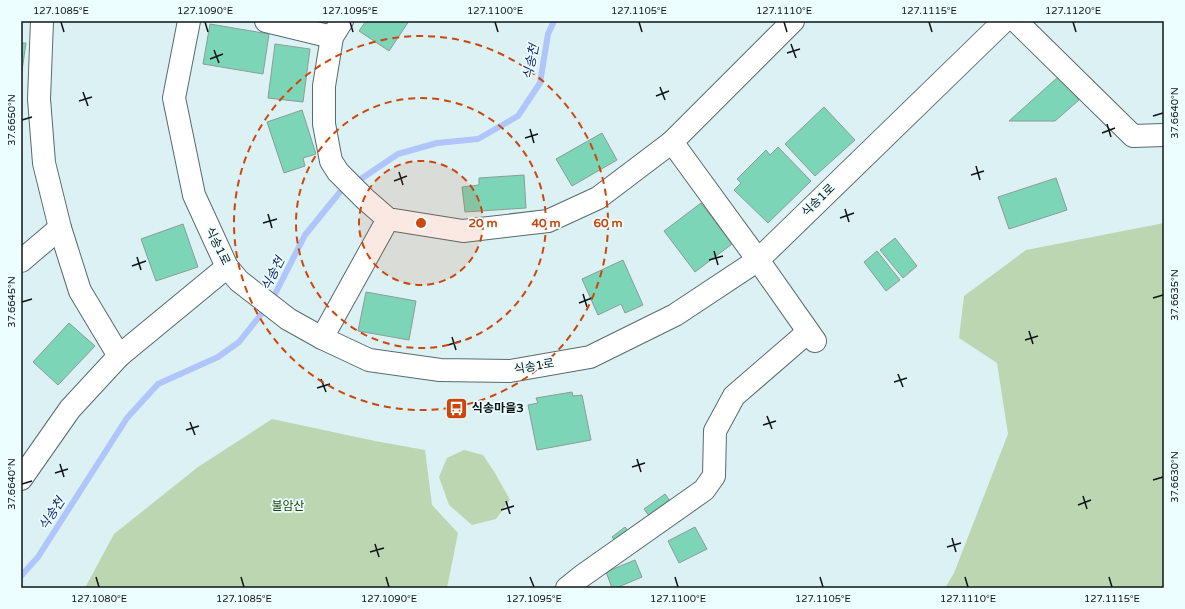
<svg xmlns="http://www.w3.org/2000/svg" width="1185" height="609" font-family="'Varela Round','Noto Sans KR',sans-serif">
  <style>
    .green { fill: #bbd6b1 }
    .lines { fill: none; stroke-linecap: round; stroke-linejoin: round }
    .stream { stroke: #b0c5f9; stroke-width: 6 }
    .building { fill: #7dd5b7; stroke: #8b9d95 }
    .minor-casing { stroke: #586b6d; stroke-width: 24 }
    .minor { stroke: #fff; stroke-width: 22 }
    .ticks { fill: none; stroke: #0e1516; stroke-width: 1.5 }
    .ring { fill: none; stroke: #cc460d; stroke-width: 2; stroke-dasharray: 7 5 }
    .labels { text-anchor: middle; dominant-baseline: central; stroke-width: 3.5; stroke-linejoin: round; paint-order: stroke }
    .street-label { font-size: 12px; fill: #0e1516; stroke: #ecfeff }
    .poi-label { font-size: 12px; font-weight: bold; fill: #0e1516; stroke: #ecfeff; text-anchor: start }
    .park-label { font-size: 12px; fill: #194100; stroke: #ecfeff }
    .water-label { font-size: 13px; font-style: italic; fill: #16266e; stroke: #ecfeff }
    .centre { fill: #cc460d; stroke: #ecfeff; stroke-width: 2 }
    .ring-label { font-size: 12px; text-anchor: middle; font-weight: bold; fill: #cc460d; stroke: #ecfeff; stroke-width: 3.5; stroke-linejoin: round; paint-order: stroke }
    .neatline { fill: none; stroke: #0e1516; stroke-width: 1.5 }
    .ticks-label { font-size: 10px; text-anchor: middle; fill: #0e1516 }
  </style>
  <rect width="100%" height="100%" fill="#dcf1f3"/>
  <!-- green -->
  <g class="green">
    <polygon points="1164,223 1164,588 945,588 954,573 1008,434 997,363 959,338 964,296 1026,250"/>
    <polygon points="272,419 375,441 425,450 432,505 458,533 447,588 85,588 114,534 198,467"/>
    <polygon points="464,450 483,455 495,473 510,500 496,519 472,525 449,505 439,477 447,458"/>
  </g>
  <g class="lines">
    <!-- stream -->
    <g class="stream">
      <polyline points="355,183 398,154 437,143 478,139 518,116 540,83 548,34 554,21"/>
      <polyline points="21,576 38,557 127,418 158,384 218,357 239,342 271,302 305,235 340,192 347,188"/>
    </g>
  </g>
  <!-- building -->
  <g class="building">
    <polygon points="366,21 409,21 389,51 359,31"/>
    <polygon points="210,24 269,34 263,74 203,64"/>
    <polygon points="21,43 26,43 21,78"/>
    <polygon points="275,44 310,49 303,102 268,98"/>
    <polygon points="1058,77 1079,100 1055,121 1009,121"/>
    <polygon points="824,107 855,140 815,176 785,144"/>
    <polygon points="302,110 316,154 303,158 305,166 284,173 267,122"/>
    <polygon points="602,133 617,160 572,186 556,159"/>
    <polygon points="778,147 811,181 768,223 734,190 741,183 737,179 766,150 770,155"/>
    <polygon points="524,175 526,208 465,212 462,187 479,185 479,178"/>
    <polygon points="1056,178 1067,210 1009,229 998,197"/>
    <polygon points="701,203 732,244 695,272 664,231"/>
    <polygon points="183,224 198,267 156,281 141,239"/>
    <polygon points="895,238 917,266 903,278 880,250"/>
    <polygon points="877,251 900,280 886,291 864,262"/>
    <polygon points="623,260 643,305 625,313 621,304 598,315 582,279"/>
    <polygon points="366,292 416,301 409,340 358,331"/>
    <polygon points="69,323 95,346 58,385 33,362"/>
    <polygon points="572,392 573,396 582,395 591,440 537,450 528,405 538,403 536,398"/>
    <polygon points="665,494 674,506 653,521 644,509"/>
    <polygon points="625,527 630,534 617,543 612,537"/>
    <polygon points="695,527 707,549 679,563 668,541"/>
    <polygon points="635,560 642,577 616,588 612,588 606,572"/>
  </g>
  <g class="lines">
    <defs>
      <g id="minor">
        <polyline points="42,21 39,99 44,163 60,228 80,291 119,356 227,267"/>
        <polyline points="189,21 174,98 194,195 227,267 239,281 288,319 322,338 369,360 440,370 510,371 590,357 675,315 758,260 1004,21"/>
        <polyline points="266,21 332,37"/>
        <polyline points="342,21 332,37 324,86 324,124 331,161 338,172 365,199 388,219 463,231 548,221 598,198 672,142 793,21"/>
        <polyline points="1016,21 1133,136 1164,135"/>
        <polyline points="672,142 758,260 815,341"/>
        <polyline points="21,261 60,228"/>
        <polyline points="322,338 388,219"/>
        <polyline points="21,479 70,409 119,356"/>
        <polyline points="567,588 582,576 704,490 714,476 715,431 734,396 808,332"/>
      </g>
    </defs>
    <!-- minor casing -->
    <use href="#minor" class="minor-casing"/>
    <!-- minor -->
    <use href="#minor" class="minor"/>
  </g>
  <!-- ticks -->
  <path class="ticks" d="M61 22 64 32M205 22 208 32M350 22 353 32M495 22 498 32M639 22 642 32M784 22 787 32M929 22 932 32M1073 22 1076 32M791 44 796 58M214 50 219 63M787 53 800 49M210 59 223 54M660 87 665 100M83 92 88 106M656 96 669 91M79 101 92 97M1153 116 1163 113M22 120 32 117M1107 124 1111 137M530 129 534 143M1102 133 1115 128M525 138 538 134M976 166 980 180M399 172 403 185M971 175 984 171M394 181 407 176M845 209 849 222M268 214 272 228M840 218 854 213M263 223 277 219M714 251 718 265M137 257 141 270M709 260 723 256M132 266 146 261M583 294 587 307M1153 298 1163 295M22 302 32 299M579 303 592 298M1029 331 1033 344M452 337 456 350M1025 340 1038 336M448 345 461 341M898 374 903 387M321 379 326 392M894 382 907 378M317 388 330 384M767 416 772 429M190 422 195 435M763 425 776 421M186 430 199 426M637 459 641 472M60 464 64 477M632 467 645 463M55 473 68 469M1153 480 1163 477M22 484 32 481M1083 496 1087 509M506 501 510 514M1078 505 1091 500M501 510 514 506M952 538 956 552M375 544 379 557M947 547 961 543M370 552 384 548M96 577 99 587M241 577 244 587M386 577 389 587M530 577 534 587M675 577 678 587M820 577 823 587M965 577 968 587M1109 577 1112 587"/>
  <!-- distance rings -->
  <circle cx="421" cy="223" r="62" fill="#cc460d" fill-opacity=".12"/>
  <g class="ring">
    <circle cx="421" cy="223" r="62"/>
    <circle cx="421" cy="223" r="125"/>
    <circle cx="421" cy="223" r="187"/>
  </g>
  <!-- icons -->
  <defs>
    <symbol id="bus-square" viewBox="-11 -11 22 22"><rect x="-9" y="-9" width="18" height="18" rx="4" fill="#cc460d" stroke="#ecfeff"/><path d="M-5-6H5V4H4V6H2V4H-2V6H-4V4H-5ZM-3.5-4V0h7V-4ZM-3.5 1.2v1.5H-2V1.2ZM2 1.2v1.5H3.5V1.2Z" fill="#fff"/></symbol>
  </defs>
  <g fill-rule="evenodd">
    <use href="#bus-square" x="444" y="396" width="25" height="25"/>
  </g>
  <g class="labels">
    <!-- street labels -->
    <g class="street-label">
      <text transform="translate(818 200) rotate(-44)">식송1로</text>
      <text transform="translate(218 246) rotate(64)">식송1로</text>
      <text transform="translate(534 366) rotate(-9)">식송1로</text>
    </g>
    <!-- poi labels -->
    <g class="poi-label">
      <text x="472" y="408">식송마을3</text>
    </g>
    <!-- park labels -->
    <g class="park-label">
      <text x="288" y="506">불암산</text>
    </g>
    <!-- water labels -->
    <g class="water-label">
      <text transform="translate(531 62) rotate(-78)">식송천</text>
      <text transform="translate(273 274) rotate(-63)">식송천</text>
      <text transform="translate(52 514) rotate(-57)">식송천</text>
    </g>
  </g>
  <circle cx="421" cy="223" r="6" class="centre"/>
  <g class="ring-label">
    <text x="483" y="227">20 m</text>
    <text x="546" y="227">40 m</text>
    <text x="608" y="227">60 m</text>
  </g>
  <!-- border -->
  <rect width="1185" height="609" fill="none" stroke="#ecfeff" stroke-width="44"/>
  <rect x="22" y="22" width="1141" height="565" class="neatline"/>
  <g class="ticks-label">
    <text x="61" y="14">127.1085°E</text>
    <text x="205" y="14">127.1090°E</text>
    <text x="350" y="14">127.1095°E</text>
    <text x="495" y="14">127.1100°E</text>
    <text x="639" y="14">127.1105°E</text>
    <text x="784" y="14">127.1110°E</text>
    <text x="929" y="14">127.1115°E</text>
    <text x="1073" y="14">127.1120°E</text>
    <text transform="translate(1174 113) rotate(-90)" y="4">37.6640°N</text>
    <text transform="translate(11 120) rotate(-90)" y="4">37.6650°N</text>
    <text transform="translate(1174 295) rotate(-90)" y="4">37.6635°N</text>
    <text transform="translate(11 302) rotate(-90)" y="4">37.6645°N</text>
    <text transform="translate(1174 477) rotate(-90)" y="4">37.6630°N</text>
    <text transform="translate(11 484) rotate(-90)" y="4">37.6640°N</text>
    <text x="99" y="602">127.1080°E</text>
    <text x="244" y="602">127.1085°E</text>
    <text x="389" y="602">127.1090°E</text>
    <text x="534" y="602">127.1095°E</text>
    <text x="678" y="602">127.1100°E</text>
    <text x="823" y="602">127.1105°E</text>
    <text x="968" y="602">127.1110°E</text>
    <text x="1112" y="602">127.1115°E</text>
  </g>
</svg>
